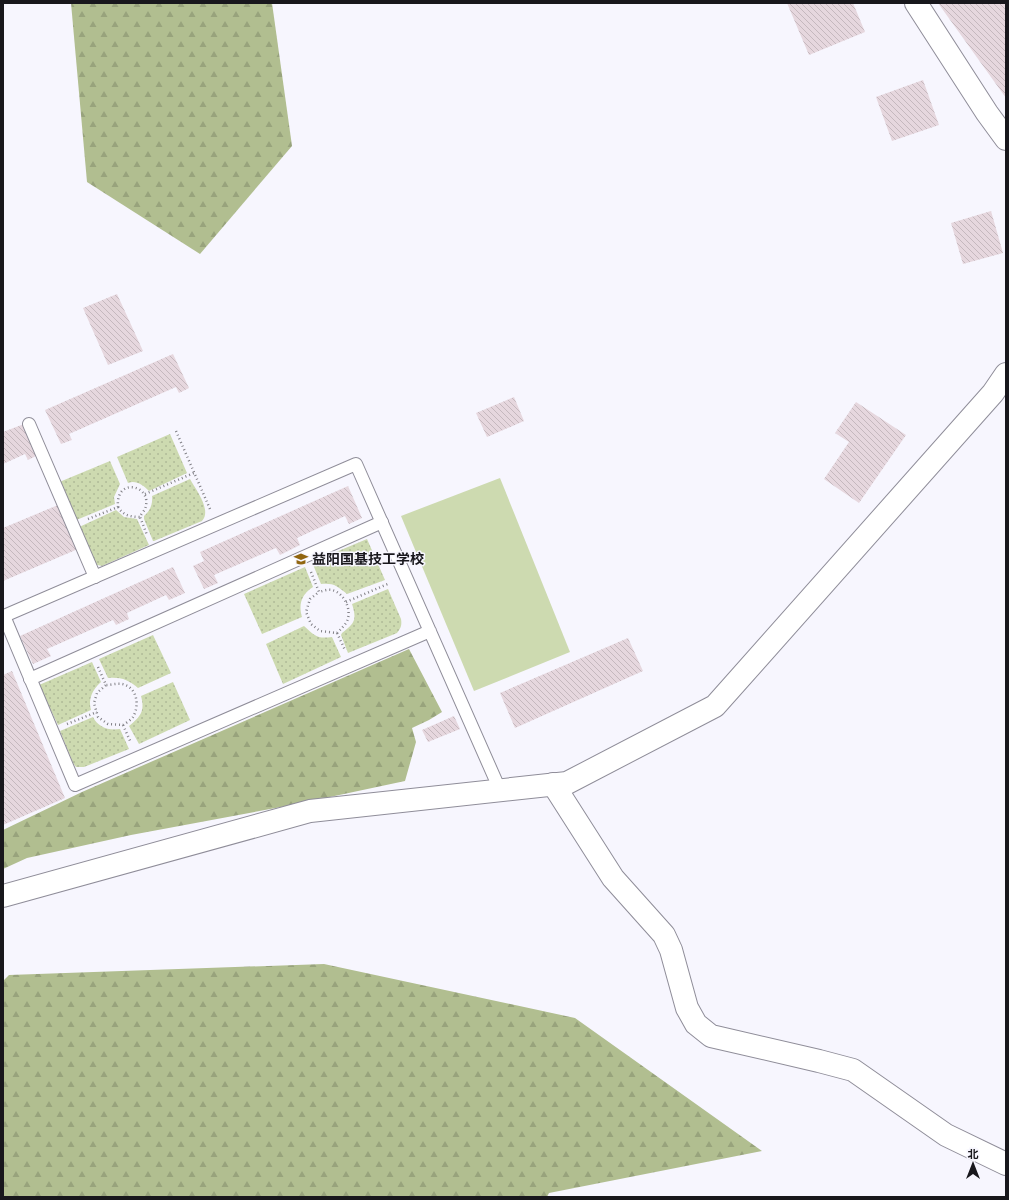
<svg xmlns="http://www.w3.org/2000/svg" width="1009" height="1200" font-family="'Roboto Condensed','Noto Sans SC',sans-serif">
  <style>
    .grass { fill: url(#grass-dots) }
    .forest { fill: url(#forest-firs) }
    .park { fill: #cddab0 }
    .building { fill: url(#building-back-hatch) }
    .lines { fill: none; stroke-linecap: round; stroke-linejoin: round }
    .lane-casing { stroke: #8f8d99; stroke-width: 14 }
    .street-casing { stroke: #8f8d99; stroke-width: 24 }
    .secondary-casing { stroke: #8f8d99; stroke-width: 24 }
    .path { stroke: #838288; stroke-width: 2.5; stroke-dasharray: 1 3; stroke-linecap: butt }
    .lane { stroke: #fff; stroke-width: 12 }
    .street { stroke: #fff; stroke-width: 22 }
    .secondary { stroke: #fff; stroke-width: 22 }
    .labels { text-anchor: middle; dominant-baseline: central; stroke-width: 3; stroke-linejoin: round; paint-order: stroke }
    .poi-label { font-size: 14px; font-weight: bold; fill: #18171c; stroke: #f7f6fe; text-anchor: start }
  </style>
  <defs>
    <pattern id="grass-dots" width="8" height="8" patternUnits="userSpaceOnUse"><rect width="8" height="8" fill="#cddab0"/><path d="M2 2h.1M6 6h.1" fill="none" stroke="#afba97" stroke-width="1.8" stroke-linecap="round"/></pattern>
    <pattern id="forest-firs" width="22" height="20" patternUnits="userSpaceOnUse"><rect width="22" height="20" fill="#b1be90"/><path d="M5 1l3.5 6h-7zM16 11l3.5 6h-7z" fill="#98a37c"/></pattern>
    <pattern id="building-back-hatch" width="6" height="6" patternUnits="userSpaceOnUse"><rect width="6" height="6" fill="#e6d7de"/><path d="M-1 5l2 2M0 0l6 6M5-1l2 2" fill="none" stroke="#c5b8be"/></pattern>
  </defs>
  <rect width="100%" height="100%" fill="#f7f6fe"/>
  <!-- grass -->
  <g class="grass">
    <path d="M170 434 187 473 149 491C143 485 136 480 128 483L117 457Z"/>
    <polygon points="110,461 120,484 114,497 115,504 74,521 57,483"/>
    <path d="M190 479C196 490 212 510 202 521L154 541H153L144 519V516C150 511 153 504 152 496Z"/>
    <polygon points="116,510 124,517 137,519 149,545 102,566 93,564 77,528"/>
    <path d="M367 539 385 580 347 594C337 586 334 583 321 584L312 562Z"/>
    <path d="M305 567 313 587C302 594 298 604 302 617L262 634 244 594Z"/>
    <path d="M388 589 401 619C402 625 401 628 397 633L348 653 341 635 342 633C355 623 357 620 352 604Z"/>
    <path d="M304 626C315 636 317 639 332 637L341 657 283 684 266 644Z"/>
    <path d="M153 635 171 673 138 688C129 680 121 677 108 678L99 659Z"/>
    <path d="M92 662 101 682C92 690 88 699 91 710L58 725 39 685Z"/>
    <path d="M173 682 190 720 139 744 129 726C141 716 145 711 141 696Z"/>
    <path d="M93 717C98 727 108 731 120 729L129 749 84 767H76L73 763 60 731Z"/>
  </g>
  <!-- forest -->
  <g class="forest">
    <polygon points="71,3 272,3 292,146 200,254 87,182"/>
    <polygon points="409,649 442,712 429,720 412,728 416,742 405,781 297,804 131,835 27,858 3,869 3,830 82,792"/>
    <polygon points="324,964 575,1018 762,1151 549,1193 547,1197 3,1197 3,981 9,975"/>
  </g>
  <!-- park -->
  <polygon class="park" points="500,478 570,652 474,691 401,516"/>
  <!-- building -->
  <g class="building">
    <polygon points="787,3 853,3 865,32 809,55"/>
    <polygon points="938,3 1006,3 1006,98"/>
    <polygon points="923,80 939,125 892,141 876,97"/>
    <polygon points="991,211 1003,253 963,264 951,223"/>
    <polygon points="117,294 143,351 108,365 83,308"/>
    <polygon points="173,354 189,388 179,393 176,387 69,434 72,440 61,444 45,410"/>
    <polygon points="514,397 524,421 487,437 476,413"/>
    <polygon points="856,402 906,435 859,503 824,479 849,442 835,433"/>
    <polygon points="24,424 38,455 28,460 25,454 3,464 3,432"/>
    <polygon points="348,486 362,518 349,524 345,516 297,538 300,545 280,555 276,548 214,575 218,583 204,589 193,566 204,561 200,552"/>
    <polygon points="58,505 78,549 3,581 3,528"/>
    <polygon points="173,567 185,593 169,600 166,595 127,613 129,619 116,625 113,620 47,649 51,656 33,664 20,636"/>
    <polygon points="628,638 643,671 515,728 500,693"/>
    <polygon points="12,671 65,798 3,825 3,675"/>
    <polygon points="454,716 460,729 428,742 422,730"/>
  </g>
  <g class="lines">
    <defs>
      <g id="lane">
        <polyline points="29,424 95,577"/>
        <polyline points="430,631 75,785 4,616 356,464 500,790"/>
        <polyline points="30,679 382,522"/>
      </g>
      <polyline id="street" points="553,784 613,878 664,935 671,950 687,1008 696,1024 711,1036 819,1061 853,1070 946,1135 1006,1164"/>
      <g id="secondary">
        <polyline points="916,3 987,113 1006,139"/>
        <polyline points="3,896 310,811 567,783 715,706 993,393 1006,374"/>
      </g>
    </defs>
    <!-- lane casing -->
    <use href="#lane" class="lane-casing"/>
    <!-- street casing -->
    <use href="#street" class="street-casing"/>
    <!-- secondary casing -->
    <use href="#secondary" class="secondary-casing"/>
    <!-- path -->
    <g class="path">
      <polyline points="176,431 210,509"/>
      <polyline points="145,494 194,473"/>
      <path d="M118 507C123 515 130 517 140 517"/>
      <path d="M88 519 118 507C115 476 154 485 145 509 144 511 141 514 140 517L147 535"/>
      <path d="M311 572 319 592 310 599 306 612 311 624 320 631 337 633C340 630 343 627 346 623 353 612 345 593 332 590 328 589 323 591 319 592"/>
      <polyline points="346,602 390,583"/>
      <polyline points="337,633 345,650"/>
      <path d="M98 667 106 685 97 693 94 703 98 717 108 724 123 725C126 723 131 720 133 717 140 705 137 687 122 684 117 683 111 685 106 685"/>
      <polyline points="67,724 97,712"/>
      <polyline points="123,725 131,743"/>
    </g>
    <!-- lane -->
    <use href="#lane" class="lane"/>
    <!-- street -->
    <use href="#street" class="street"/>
    <!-- secondary -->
    <use href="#secondary" class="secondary"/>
  </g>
  <!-- icons -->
  <defs>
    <symbol id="school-bare" viewBox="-9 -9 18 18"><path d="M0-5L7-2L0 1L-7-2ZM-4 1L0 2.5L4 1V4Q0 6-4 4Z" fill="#916610" stroke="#f7f6fe" stroke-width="2.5" paint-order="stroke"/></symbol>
  </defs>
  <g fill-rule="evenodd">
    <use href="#school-bare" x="291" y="549" width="20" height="20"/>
  </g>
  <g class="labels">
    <!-- poi labels -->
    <g class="poi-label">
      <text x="312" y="559">益阳国基技工学校</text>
    </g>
  </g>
  <!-- border -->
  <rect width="1009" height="1200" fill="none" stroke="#18171c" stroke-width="8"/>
  <!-- north arrow -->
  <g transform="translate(973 1164)" stroke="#f7f6fe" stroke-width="3" paint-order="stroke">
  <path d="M0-3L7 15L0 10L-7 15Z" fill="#18171c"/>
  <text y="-6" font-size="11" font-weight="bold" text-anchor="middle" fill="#18171c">北</text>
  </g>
</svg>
